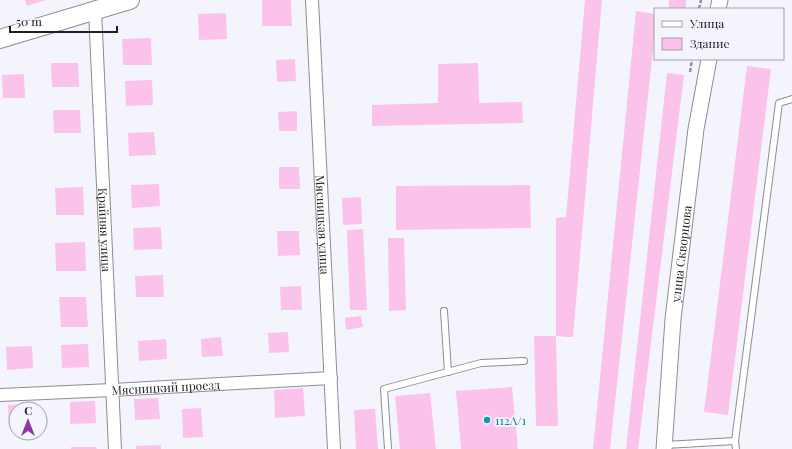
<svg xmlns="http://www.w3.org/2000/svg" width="792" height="449" font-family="'Playfair Display',serif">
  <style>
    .building { fill: #fbc2eb }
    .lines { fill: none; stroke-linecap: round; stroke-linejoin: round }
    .service-casing { stroke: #8c8c93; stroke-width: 8 }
    .minor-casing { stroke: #8c8c93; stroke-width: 14 }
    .tertiary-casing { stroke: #8c8c93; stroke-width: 17 }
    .secondary-casing { stroke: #8c8c93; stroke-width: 20 }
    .path { stroke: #909196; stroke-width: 2.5; stroke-dasharray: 4 2; stroke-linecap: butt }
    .service { stroke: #fff; stroke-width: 6 }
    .minor { stroke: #fff; stroke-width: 12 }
    .tertiary { stroke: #fff; stroke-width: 15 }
    .secondary { stroke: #fff; stroke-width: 18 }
    .culture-dot { fill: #0f9aa8; stroke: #f4f5fc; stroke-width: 1.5 }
    .labels { text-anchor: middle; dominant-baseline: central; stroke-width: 3.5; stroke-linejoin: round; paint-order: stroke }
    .street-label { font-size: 12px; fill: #202023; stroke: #f4f5fc }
    .culture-label { font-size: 12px; fill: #0d838f; stroke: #f4f5fc; text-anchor: start }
  </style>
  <rect width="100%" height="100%" fill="#f4f5fc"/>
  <!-- building -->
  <g class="building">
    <polygon points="25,0 46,0 27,6"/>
    <polygon points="262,0 291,0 292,26 262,26"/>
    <polygon points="585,0 602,0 573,337 567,337 556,336 556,218 566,217"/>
    <rect x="669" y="0" width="17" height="9"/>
    <polygon points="636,11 655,14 655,31 610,449 593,449"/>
    <polygon points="226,13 227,39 199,40 198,14"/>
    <polygon points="151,38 152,65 123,65 122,39"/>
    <polygon points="295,59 296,81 277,82 276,60"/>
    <polygon points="51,63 78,63 79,87 52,87"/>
    <polygon points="478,63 479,103 522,102 523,123 372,126 372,105 438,103 438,64"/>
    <polygon points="747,66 771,69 728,415 704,412"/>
    <polygon points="667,73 684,75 638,449 626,449"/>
    <polygon points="24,74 25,98 3,98 2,75"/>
    <polygon points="152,80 153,105 126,106 125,81"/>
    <polygon points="53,110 80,110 81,133 54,133"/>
    <polygon points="297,111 297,131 279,131 278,112"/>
    <polygon points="154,132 156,155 129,156 128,133"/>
    <polygon points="279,167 299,167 300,189 279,189"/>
    <polygon points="159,184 160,206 132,208 131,185"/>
    <polygon points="530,185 531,228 396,230 396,186"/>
    <polygon points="83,187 84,215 56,215 55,188"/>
    <polygon points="361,197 362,224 343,225 342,198"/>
    <polygon points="161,227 162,249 134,250 133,228"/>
    <polygon points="363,229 367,310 350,310 347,230"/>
    <polygon points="277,231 299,231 300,255 278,256"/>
    <polygon points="388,238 404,238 406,310 389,311"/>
    <polygon points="85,242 86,271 56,271 55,243"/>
    <polygon points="163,275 164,297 136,297 135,276"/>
    <polygon points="301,286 302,310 281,310 280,287"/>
    <polygon points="59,297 86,297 88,327 61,327"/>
    <polygon points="361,316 363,327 346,330 345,318"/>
    <polygon points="288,332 289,352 269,353 268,333"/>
    <polygon points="534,336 556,336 558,426 536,426"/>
    <polygon points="221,337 223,356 202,357 201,339"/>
    <polygon points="166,339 167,359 139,361 138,341"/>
    <polygon points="88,344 89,367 62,368 61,345"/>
    <polygon points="32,346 33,368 7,370 6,347"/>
    <polygon points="512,387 518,449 461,449 456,391"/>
    <polygon points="303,388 305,416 275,418 274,390"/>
    <polygon points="430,393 436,449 400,449 395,396"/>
    <polygon points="158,398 160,419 135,420 134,399"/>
    <polygon points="95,401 96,423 70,424 70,402"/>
    <polygon points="31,404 31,409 16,409 16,427 9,427 8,405"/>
    <polygon points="201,408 203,437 183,438 182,409"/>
    <polygon points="375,409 378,449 356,449 354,410"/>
    <polygon points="161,445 161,449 136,449 136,446"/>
    <polygon points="71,447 96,447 97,449 71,449"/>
  </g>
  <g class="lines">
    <defs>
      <g id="service">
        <polyline points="444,311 448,372"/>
        <polyline points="665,445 735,441"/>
        <polyline points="388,449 384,389 481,363 524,361"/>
        <polyline points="736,449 735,441 779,103 792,99"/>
      </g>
      <g id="minor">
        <path id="s1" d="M312 0 334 449"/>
        <path id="s2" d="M95 10 115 449"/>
        <path id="s3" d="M0 395 112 390 331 378"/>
      </g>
      <g id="tertiary">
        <polyline points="718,9 720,0"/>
        <path id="s4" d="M664 449 673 319 696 129 709 59"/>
      </g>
      <polyline id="secondary" points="0,39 130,0"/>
    </defs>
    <!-- service casing -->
    <use href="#service" class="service-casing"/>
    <!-- minor casing -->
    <use href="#minor" class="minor-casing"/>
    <!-- tertiary casing -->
    <use href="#tertiary" class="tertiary-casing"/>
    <!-- secondary casing -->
    <use href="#secondary" class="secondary-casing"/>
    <!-- path -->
    <g class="path">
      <polyline points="699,9 701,0"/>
      <polyline points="690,72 692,59"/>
    </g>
    <!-- service -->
    <use href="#service" class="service"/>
    <!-- minor -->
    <use href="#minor" class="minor"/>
    <!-- tertiary -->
    <use href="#tertiary" class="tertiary"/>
    <!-- secondary -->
    <use href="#secondary" class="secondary"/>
  </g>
  <!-- markers -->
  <circle class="culture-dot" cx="487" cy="420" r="4"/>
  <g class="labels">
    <!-- street labels -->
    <g class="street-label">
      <text stroke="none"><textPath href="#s1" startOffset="225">Мясницкая улица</textPath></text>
      <text stroke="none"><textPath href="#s2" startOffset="220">Крайняя улица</textPath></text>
      <text stroke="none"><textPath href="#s4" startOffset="196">улица Скворцова</textPath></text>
      <text stroke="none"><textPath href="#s3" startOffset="166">Мясницкий проезд</textPath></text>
    </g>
    <!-- culture labels -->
    <g class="culture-label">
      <text x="495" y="420">112А/1</text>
    </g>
  </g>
  <!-- legend -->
  <rect x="654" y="8" width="130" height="52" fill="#f4f5fc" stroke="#9fa0a5"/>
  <rect x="662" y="21" width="20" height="6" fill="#ffffff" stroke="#9fa0a5"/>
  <text x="690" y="28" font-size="12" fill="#202023">Улица</text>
  <rect x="662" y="38" width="20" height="12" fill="#fbc2eb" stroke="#9fa0a5"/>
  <text x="690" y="48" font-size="12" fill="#202023">Здание</text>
  <!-- north arrow -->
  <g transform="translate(28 421)"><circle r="19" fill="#f4f5fc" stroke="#9fa0a5"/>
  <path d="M0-3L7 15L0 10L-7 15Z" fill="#8f37a3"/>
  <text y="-6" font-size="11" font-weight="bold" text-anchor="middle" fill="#202023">С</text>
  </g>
  <!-- scale -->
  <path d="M10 26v6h107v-6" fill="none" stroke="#202023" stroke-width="2"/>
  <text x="16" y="26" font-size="12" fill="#202023" stroke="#f4f5fc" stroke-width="3" paint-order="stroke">50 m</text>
</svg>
